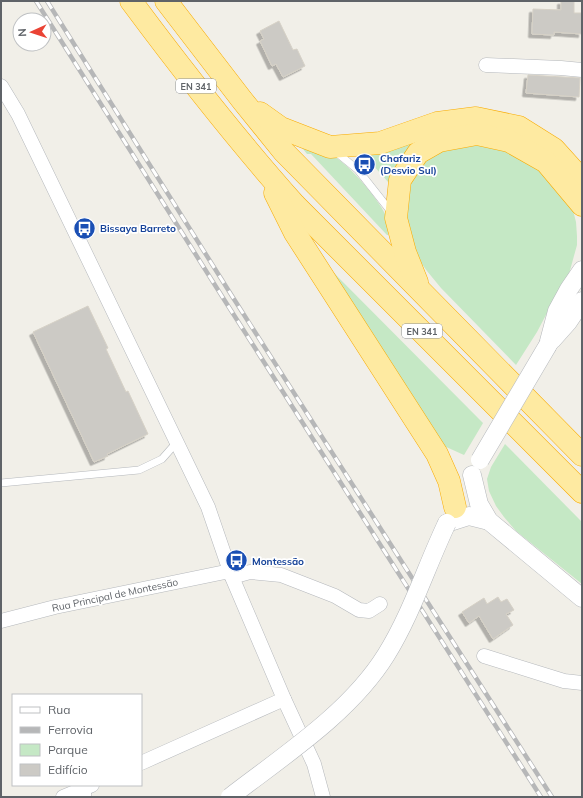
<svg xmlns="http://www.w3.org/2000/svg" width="583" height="798" font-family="Mulish,sans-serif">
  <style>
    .green { fill: #c5e8c5 }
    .building { fill: #cccac5; stroke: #d6d1c6; filter: url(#shadow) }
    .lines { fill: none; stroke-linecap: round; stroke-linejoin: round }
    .service-casing { stroke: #b5b8bc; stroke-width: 8 }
    .minor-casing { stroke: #b5b8bc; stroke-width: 15 }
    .tertiary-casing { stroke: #b5b8bc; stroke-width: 19 }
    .trunk-casing { stroke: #f9ab00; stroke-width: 23 }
    .service { stroke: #fff; stroke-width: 7 }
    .minor { stroke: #fff; stroke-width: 14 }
    .tertiary { stroke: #fff; stroke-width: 18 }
    .trunk { stroke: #feeaa1; stroke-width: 22 }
    .rail-casing { stroke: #b6b7b8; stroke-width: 4.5 }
    .rail { stroke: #fff; stroke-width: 3; stroke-dasharray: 9; stroke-linecap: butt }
    .tertiary-bridge-casing { stroke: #b5b8bc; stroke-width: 19; stroke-linecap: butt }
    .tertiary-bridge { stroke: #fff; stroke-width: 18 }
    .labels { text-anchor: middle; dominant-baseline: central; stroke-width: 3.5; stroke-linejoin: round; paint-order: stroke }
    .shield { fill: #fff; stroke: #8f9295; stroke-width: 1 }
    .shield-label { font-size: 9px; font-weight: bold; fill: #5f6368 }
    .transit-label { font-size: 10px; font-weight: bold; fill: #164399; stroke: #fff; text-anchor: start }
    .street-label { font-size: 10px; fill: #5f6368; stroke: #fff }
  </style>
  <defs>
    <filter id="shadow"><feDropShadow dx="-3.5" dy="3.5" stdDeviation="0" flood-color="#0004"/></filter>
  </defs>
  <rect width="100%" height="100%" fill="#f1efe8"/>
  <!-- green -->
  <g class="green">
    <polygon points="410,142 411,144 389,183 364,155"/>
    <polygon points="482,142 531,158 573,210 576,222 577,236 577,245 569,274 557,294 537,332 516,365 441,288 427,271 409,246 405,228 410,182 417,169 434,152"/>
    <path d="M299 144C310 148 321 150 331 155 346 161 378 198 385 214 387 220 388 228 388 235H387L311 154H307Z"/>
    <polygon points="322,261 483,423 464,455 444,446"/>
    <polygon points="505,444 582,522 582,584 516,531 504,517 496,506 489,491 487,479 491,467"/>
  </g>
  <!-- building -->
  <g class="building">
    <polygon points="561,1 574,1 574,13 582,13 582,34 554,32 554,35 532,34 533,9 561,10"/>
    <polygon points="279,21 293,50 297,49 305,66 283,77 276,64 272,66 260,41 264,39 260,31"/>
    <polygon points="528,75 580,78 579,97 526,93"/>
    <polygon points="88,306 108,348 106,349 126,392 128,391 148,434 107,454 108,456 94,462 33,332"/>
    <polygon points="498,597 501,602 507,599 514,610 506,614 513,625 493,639 479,616 469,623 462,612 484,598 487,604"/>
  </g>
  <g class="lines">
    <defs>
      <g id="service">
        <polyline points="336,152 358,170 392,213"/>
        <polyline points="1,483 139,470 162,459 177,442"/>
      </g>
      <g id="minor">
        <polyline points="486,65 561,68 582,70"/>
        <polyline points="1,86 18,114 208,507 232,577 284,699 314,764 323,797"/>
        <polyline points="232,577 250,572 281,575 335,596 359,610 369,611 380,604"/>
        <polyline points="1,621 55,607 230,571"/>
        <polyline points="484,656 564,681 582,683"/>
        <polyline points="141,763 284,699"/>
        <polyline points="63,797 92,785"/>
      </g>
      <g id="tertiary">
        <polyline points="552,340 568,322 582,301"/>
        <polyline points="548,345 557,311 569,289 582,270"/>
        <polyline points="472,475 479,504 489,521 582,598"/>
        <polyline points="447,523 469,516 489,521"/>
        <polyline points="82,789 82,797"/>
      </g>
      <g id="trunk">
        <path d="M131 1C183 71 237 140 295 205L582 492"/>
        <polyline points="166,1 242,100 284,152 582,455"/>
        <polyline points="260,113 281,128 330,147 380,143 437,123 476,118 519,127 554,149 582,180"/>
        <polyline points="275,193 295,233 437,454 449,481 455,507"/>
        <polyline points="417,282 405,252 396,218 400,180 418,153 439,141 477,134 509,141 546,162 582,205"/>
      </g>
    </defs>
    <!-- service casing -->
    <use href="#service" class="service-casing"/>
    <!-- minor casing -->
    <use href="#minor" class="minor-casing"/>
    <!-- tertiary casing -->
    <use href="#tertiary" class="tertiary-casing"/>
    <!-- trunk casing -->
    <use href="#trunk" class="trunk-casing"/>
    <!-- service -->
    <use href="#service" class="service"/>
    <!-- minor -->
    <use href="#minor" class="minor"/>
    <!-- tertiary -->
    <use href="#tertiary" class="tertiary"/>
    <!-- trunk -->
    <use href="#trunk" class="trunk"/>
    <defs>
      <g id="rail">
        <polyline points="36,1 225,301 541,797"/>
        <polyline points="47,1 232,296 552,797"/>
      </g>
    </defs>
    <!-- rail casing -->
    <use href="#rail" class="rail-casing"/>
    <!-- rail -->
    <use href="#rail" class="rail"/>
    <defs>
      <g id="tertiary-bridge">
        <polyline points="480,460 548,345"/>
        <path d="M230 797C283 756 350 713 386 655 412 613 426 567 447 523"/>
      </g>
    </defs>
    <!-- tertiary-bridge casing -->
    <use href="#tertiary-bridge" class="tertiary-bridge-casing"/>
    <!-- tertiary-bridge -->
    <use href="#tertiary-bridge" class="tertiary-bridge"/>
  </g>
  <!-- icons -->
  <defs>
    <symbol id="bus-disc" viewBox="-11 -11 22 22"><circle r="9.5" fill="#1a4fb4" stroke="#fff"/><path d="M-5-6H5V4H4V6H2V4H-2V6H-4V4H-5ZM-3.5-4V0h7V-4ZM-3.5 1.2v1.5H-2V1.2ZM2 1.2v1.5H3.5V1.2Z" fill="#fff"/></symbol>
  </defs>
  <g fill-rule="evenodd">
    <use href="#bus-disc" x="352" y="152" width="25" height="25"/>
    <use href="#bus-disc" x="72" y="216" width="25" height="25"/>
    <use href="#bus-disc" x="224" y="548" width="25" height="25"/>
  </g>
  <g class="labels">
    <!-- shield labels -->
    <g class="shield">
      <rect x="176" y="79" width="40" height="14" rx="3"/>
      <rect x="402" y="324" width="40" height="14" rx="3"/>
    </g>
    <g class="shield-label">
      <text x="196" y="86">EN 341</text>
      <text x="422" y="331">EN 341</text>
    </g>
    <!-- transit labels -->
    <g class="transit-label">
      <text x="380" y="158">Chafariz<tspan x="380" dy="12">(Desvio Sul)</tspan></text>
      <text x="100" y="228">Bissaya Barreto</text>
      <text x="252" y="561">Montessão</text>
    </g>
    <!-- street labels -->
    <g class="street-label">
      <text transform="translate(115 595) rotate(-12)">Rua Principal de Montessão</text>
    </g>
  </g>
  <!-- border -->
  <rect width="583" height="798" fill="none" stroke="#5f6368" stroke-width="4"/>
  <!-- legend -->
  <rect x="12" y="694" width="130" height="92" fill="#ffffff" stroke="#bfc1c3"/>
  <rect x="20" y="707" width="20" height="6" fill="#ffffff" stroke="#bfc1c3"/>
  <text x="48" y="714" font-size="12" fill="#5f6368">Rua</text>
  <rect x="20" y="727" width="20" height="6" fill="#b6b7b8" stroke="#bfc1c3"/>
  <text x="48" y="734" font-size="12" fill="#5f6368">Ferrovia</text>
  <rect x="20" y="744" width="20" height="12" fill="#c5e8c5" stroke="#bfc1c3"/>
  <text x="48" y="754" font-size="12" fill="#5f6368">Parque</text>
  <rect x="20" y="764" width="20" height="12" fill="#cccac5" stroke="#bfc1c3"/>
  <text x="48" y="774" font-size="12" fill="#5f6368">Edifício</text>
  <!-- north arrow -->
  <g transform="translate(32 32) rotate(267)"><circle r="19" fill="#ffffff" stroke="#bfc1c3"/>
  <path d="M0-3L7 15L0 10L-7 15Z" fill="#ea4335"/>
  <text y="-6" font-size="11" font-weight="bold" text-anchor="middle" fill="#5f6368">N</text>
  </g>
</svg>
